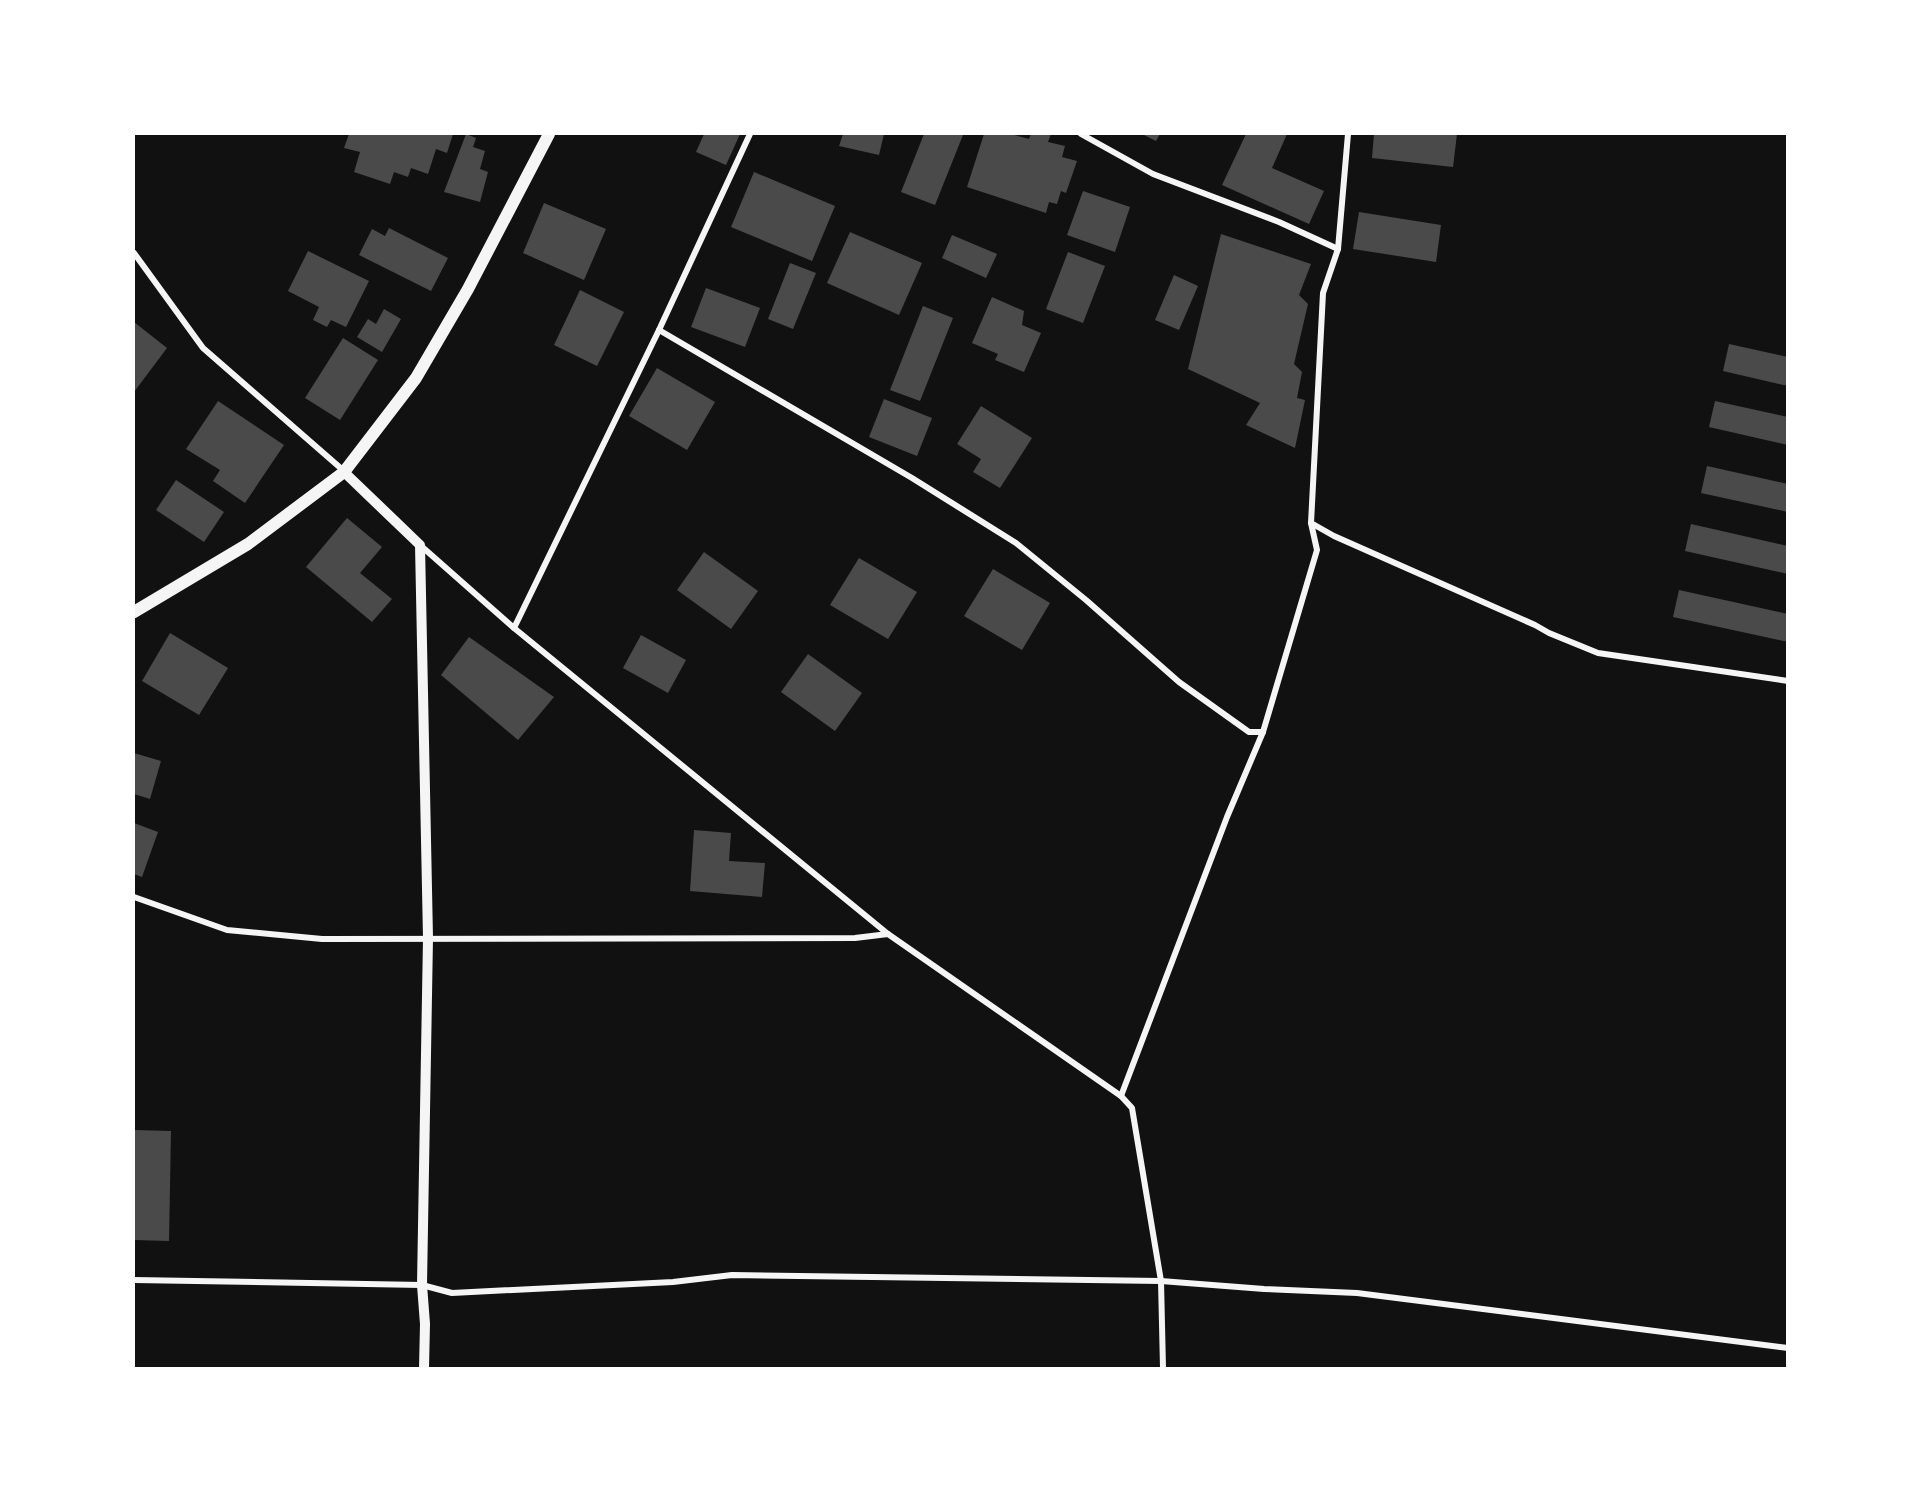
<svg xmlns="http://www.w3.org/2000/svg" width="1921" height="1502" font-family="Georgia,serif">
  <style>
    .building { fill: #4a4a4a }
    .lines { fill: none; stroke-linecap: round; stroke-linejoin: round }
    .minor { stroke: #f5f5f5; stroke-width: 6 }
    .tertiary { stroke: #f5f5f5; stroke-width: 10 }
    .secondary { stroke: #f5f5f5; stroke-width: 12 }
  </style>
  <rect width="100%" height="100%" fill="#111"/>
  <!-- building -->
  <g class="building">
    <polygon points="349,134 453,134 447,153 436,149 428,174 411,168 408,177 394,172 390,184 354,172 360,152 344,148"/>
    <polygon points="466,134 476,138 473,147 485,151 480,169 488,172 480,202 444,192"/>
    <polygon points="704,134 740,134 726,165 696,152"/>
    <polygon points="843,134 884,134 879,155 839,146"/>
    <polygon points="924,134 963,135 935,205 901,192"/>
    <polygon points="984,134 1011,134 1029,139 1031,134 1051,134 1048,142 1065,146 1062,157 1077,161 1066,193 1061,191 1057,204 1049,202 1046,213 967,187"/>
    <polygon points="1142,134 1160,134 1156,141"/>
    <polygon points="1246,134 1287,134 1272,168 1324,191 1309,224 1222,185"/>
    <polygon points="1374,134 1457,134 1453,167 1372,158"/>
    <polygon points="754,172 835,206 812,261 731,227"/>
    <polygon points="1083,191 1130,207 1115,252 1067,235"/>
    <polygon points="544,203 606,229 584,280 523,253"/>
    <polygon points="1359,212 1441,225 1436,262 1353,249"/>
    <polygon points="389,228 448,258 431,291 359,255 372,229 385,236"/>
    <polygon points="850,232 922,263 899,315 827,283"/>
    <polygon points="1221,234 1311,264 1299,295 1308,304 1294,364 1302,372 1297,398 1305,400 1295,448 1246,425 1260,403 1188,369"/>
    <polygon points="952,235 997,254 986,278 942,258"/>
    <polygon points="308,251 369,281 346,327 331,320 327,327 313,320 319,307 288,291"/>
    <polygon points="1068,252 1105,266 1083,323 1046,309"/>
    <polygon points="790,263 816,273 793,329 768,319"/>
    <polygon points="1174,275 1198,286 1179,330 1155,320"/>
    <polygon points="706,288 760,308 745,347 691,327"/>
    <polygon points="580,290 624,312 597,366 554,345"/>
    <polygon points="992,297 1024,311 1022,325 1041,333 1024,372 995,360 998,354 972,343"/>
    <polygon points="923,306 953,318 920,401 890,390"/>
    <polygon points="384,309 401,319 382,352 357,337 368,319 376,324"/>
    <polygon points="134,322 167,348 134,392"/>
    <polygon points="343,338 378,360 340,420 305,398"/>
    <polygon points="1729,344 1788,357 1788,386 1723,371"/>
    <polygon points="657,368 715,402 687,450 629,416"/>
    <polygon points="884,399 932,418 917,456 869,437"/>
    <polygon points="218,401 284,445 245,503 213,481 220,470 186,449"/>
    <polygon points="1715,401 1788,417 1788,445 1709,427"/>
    <polygon points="981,406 1032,438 1000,488 973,472 981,459 957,444"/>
    <polygon points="1707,466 1788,484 1788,512 1701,493"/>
    <polygon points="176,480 224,512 204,542 156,510"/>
    <polygon points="347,518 382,547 360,573 392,599 372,622 306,567"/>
    <polygon points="1691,524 1788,546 1788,574 1685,551"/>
    <polygon points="704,552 758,591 731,629 677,590"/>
    <polygon points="859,558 917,592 888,639 830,605"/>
    <polygon points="993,569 1050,603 1022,650 964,616"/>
    <polygon points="1679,590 1788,614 1788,642 1673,617"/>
    <polygon points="170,633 228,668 199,715 142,681"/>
    <polygon points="641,635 686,660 668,693 623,668"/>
    <polygon points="469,637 554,697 518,740 441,675"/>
    <polygon points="808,654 862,693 835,731 781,692"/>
    <polygon points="134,753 161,761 150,799 134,794"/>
    <polygon points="134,823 158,832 142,877 134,874"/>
    <polygon points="694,830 731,833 729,861 765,863 762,897 690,891"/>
    <polygon points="134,1130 171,1131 169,1241 134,1240"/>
  </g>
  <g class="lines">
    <!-- minor -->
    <g class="minor">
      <polyline points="1081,134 1153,174 1279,222 1338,249"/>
      <polyline points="134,253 203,348 344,471"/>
      <polyline points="659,330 912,478 1016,543 1086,600 1179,682 1249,732 1263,732"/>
      <polyline points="1311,523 1334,536 1535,625 1549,633 1598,653 1788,681"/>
      <polyline points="420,545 514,628 888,934 1121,1096 1132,1108 1161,1281 1163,1368"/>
      <polyline points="514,628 659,330 750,134"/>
      <polyline points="134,897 227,930 322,939 855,938 888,934"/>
      <polyline points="1121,1096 1227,817 1263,732 1317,550 1311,523 1323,293 1338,249 1348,134"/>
      <polyline points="134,1280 422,1285 452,1293 673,1282 732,1275 1161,1281 1264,1289 1357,1293 1788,1348"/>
    </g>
    <!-- tertiary -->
    <polyline class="tertiary" points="344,472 420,545 428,938 422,1285 425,1324 424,1368"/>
    <!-- secondary -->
    <polyline class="secondary" points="134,612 248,544 344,472 416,378 468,289 549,134"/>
  </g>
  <!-- border -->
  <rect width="1921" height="1502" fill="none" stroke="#ffffff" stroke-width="270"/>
</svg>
